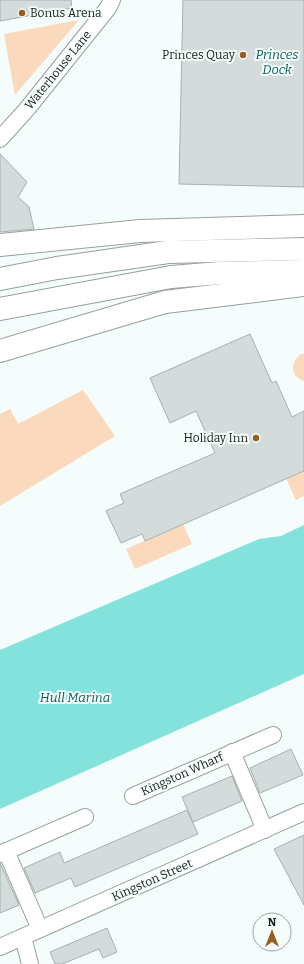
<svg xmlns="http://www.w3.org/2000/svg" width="304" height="964" font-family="Bitter,serif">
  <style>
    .green { fill: #fbd9bc }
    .water { fill: #83e2dc }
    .building { fill: #d3dcdb; stroke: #a7afaf }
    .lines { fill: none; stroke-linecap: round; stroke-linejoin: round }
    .minor-casing { stroke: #969f9e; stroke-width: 18 }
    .trunk-casing { stroke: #969f9e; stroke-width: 24 }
    .minor { stroke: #fff; stroke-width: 16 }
    .trunk { stroke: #fff; stroke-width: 22 }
    .poi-dot { fill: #995d1e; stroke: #f4fdfc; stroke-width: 1.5 }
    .labels { text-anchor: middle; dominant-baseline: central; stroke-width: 4; stroke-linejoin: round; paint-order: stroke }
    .poi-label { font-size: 12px; fill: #1a1e1d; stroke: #f4fdfc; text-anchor: end }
    .street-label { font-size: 12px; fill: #1a1e1d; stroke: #f4fdfc }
    .water-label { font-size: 13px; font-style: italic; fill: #075d5a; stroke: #f4fdfc }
  </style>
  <rect width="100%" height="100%" fill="#f4fdfc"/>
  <!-- green -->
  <g class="green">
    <polygon points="79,20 15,95 4,34"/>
    <path d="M301 354H304V381C290 377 290 362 301 354Z"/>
    <polygon points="83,390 115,436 0,506 0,414 10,409 18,424"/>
    <polygon points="304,471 304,496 296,500 288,483 287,479"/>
    <polygon points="183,524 192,544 135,569 126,549"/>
  </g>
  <!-- water -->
  <polygon class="water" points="304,525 304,674 0,809 0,650 259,539 281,536"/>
  <!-- building -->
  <g class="building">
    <polygon points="0,0 71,0 72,8 0,21"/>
    <polygon points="183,0 304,0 304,187 179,184"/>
    <polygon points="0,154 27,182 18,197 29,207 34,229 0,232"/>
    <polygon points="250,334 272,383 276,381 292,417 304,411 304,471 145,541 142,534 121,543 106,511 124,503 120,494 215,453 196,411 170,423 150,378"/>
    <polygon points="291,749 303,775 260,793 250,768"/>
    <polygon points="232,776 242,801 193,822 182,797"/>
    <polygon points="187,810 198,834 75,887 71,878 35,893 24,868 60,852 64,863"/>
    <polygon points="304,835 304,905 274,849"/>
    <polygon points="0,863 19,905 0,913"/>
    <polygon points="107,928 117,952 103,958 99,949 62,964 55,964 50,952"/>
  </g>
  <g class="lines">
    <defs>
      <g id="minor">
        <polyline points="0,139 27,109 108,8 112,0"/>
        <polyline points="232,752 265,830"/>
        <polyline points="133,796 273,735"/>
        <polyline points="6,851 40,929"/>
        <polyline points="0,854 85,817"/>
        <polyline points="23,937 30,964"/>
        <polyline points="0,947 304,812"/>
      </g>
      <g id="trunk">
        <polyline points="0,245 140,231 304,226"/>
        <polyline points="0,279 57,268 168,252 304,249"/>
        <polyline points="0,309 171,277 220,273 304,271"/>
        <polyline points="0,351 165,302 304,285"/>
      </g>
    </defs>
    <!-- minor casing -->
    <use href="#minor" class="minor-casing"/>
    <!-- trunk casing -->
    <use href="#trunk" class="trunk-casing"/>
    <!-- minor -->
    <use href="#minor" class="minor"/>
    <!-- trunk -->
    <use href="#trunk" class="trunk"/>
  </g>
  <!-- markers -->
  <g class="poi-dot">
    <circle cx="22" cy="13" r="4"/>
    <circle cx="243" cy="55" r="4"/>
    <circle cx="256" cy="438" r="4"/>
  </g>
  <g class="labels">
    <!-- poi labels -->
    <g class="poi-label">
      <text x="30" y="13" text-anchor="start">Bonus Arena</text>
      <text x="235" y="55">Princes Quay</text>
      <text x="248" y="438">Holiday Inn</text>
    </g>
    <!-- street labels -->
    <g class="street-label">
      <text transform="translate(58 70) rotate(-51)">Waterhouse Lane</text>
      <text transform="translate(182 774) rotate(-24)">Kingston Wharf</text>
      <text transform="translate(152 880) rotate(-24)">Kingston Street</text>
    </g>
    <!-- water labels -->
    <g class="water-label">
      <text x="277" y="54">Princes<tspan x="277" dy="15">Dock</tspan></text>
      <text x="75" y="697">Hull Marina</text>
    </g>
  </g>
  <!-- north arrow -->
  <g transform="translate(272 932)"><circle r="19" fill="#f4fdfc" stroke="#9da4a3"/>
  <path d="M0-3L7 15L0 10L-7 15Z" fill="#995d1e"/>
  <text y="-6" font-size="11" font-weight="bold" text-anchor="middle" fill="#1a1e1d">N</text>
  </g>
</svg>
